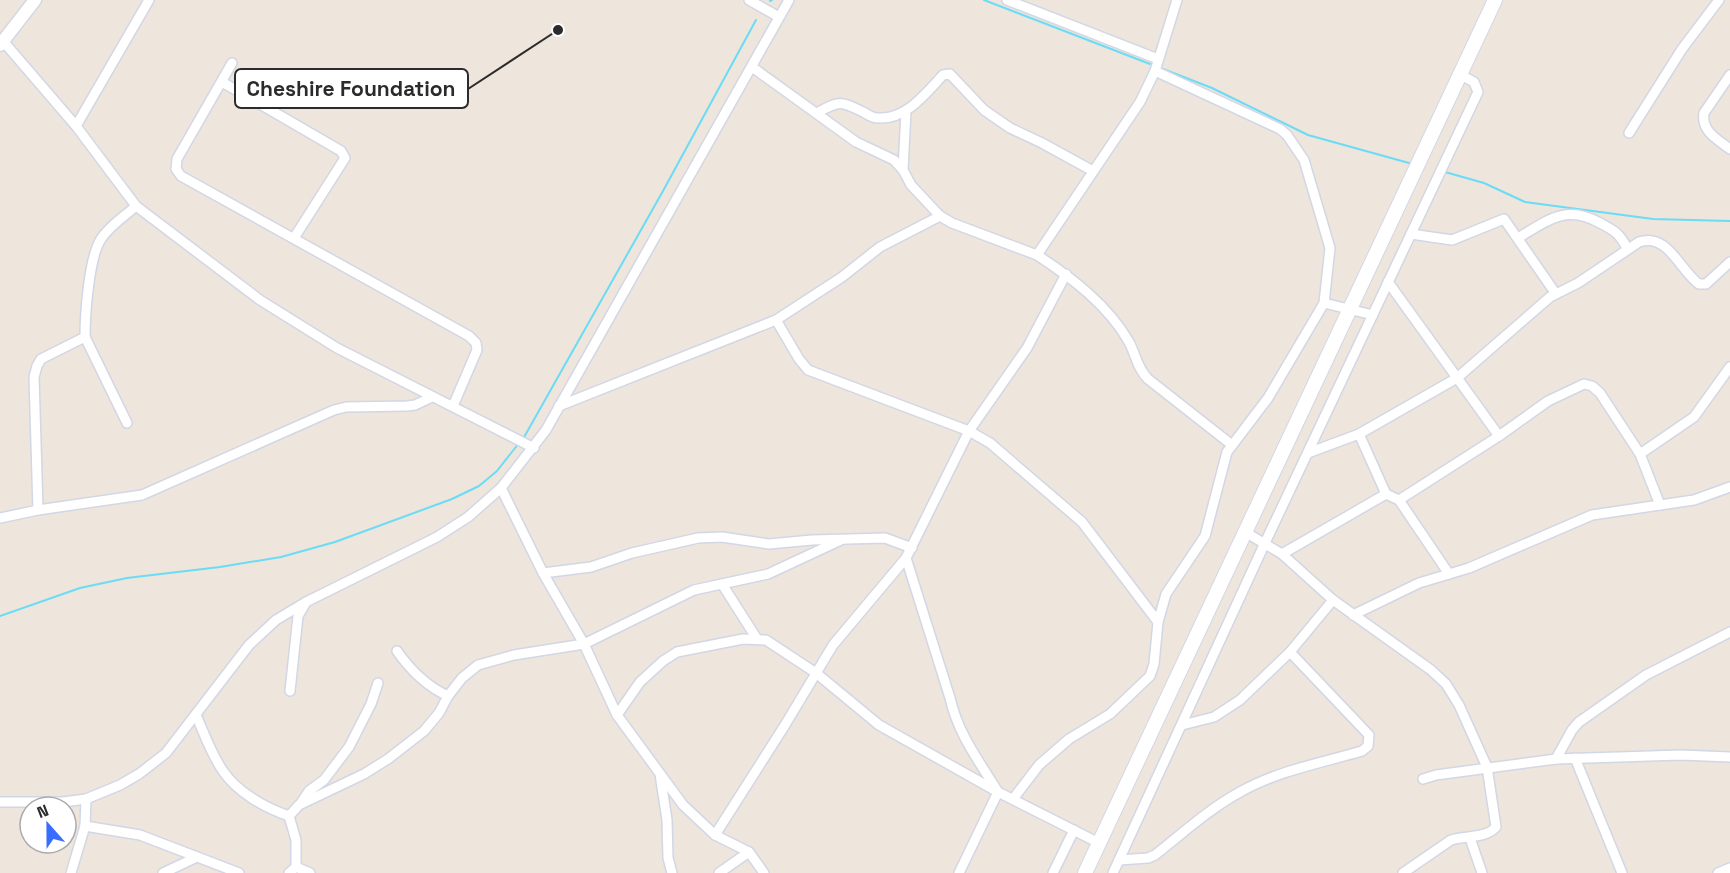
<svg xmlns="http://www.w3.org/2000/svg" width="1730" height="873" font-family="'Space Grotesk',sans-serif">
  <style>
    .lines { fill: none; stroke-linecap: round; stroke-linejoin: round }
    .stream { stroke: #6adcf6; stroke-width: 2 }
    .minor-casing { stroke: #d2d7e5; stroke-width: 12 }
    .tertiary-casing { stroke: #d2d7e5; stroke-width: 15 }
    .secondary-casing { stroke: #d2d7e5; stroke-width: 16 }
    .minor { stroke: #fff; stroke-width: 9 }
    .tertiary { stroke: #fff; stroke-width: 12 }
    .secondary { stroke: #fff; stroke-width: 14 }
    .leader { fill: none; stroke: #2b2b2b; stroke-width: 2 }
    .callout-dot { fill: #2b2b2b; stroke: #fff; stroke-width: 2 }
    .callout { fill: #fff; stroke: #2b2b2b; stroke-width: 2 }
    .callout-label { font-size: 21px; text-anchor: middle; font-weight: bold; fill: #2b2b2b }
  </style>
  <rect width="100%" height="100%" fill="#eee5dc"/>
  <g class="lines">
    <!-- stream -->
    <g class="stream">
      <polyline points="984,0 1150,64"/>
      <polyline points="770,1 772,0"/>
      <polyline points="1163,69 1212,88 1308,135 1409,163"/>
      <polyline points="1445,172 1484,183 1525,202 1653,219 1730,221"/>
      <polyline points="523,439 663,191 756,20"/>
      <polyline points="0,616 80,588 127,578 220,567 281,557 335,542 452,499 479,486 497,471 519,443"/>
    </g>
    <defs>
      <g id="minor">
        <polyline points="749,0 779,17"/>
        <polyline points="1007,0 1158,59"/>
        <polyline points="3,41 76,126 136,206 260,300 337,348 534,448"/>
        <polyline points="232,63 177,159 176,169 181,176 469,336 476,343 477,350 453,406"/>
        <polyline points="752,67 856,142 894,160 903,170 911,185 940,216"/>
        <path d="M1730 75 1704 113C1701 131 1717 139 1730 149"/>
        <polyline points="222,82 341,151 345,158 294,238"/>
        <path d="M817 113C840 100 841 101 865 113 868 115 873 118 878 118 906 120 926 93 943 75L950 74 984 110 1010 128 1042 143 1093 171"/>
        <polyline points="76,126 149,0"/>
        <polyline points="1629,133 1682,49 1719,0"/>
        <polyline points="903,170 906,111"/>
        <polyline points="1411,234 1452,240 1504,219 1556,294"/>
        <path d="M1518 238C1548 220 1566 204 1600 223 1615 231 1619 233 1627 248"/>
        <path d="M1037 255C1072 278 1108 305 1129 342 1136 355 1137 368 1148 379L1232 445"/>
        <polyline points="1388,282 1499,436"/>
        <polyline points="1324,303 1373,315"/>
        <polyline points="776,320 799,359 808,370 969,431 990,443 1082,522 1158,622"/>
        <polyline points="85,337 127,423"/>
        <polyline points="559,406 776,320 842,277 880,247 940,216 952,223 1037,255 1140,102 1155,71 1177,0"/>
        <polyline points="1359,434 1386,494"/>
        <path d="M1308 453 1359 434 1457 378 1550 297 1578 283 1639 242C1668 232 1680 271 1699 284H1706L1730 262"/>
        <polyline points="1640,454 1694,417 1730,367"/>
        <polyline points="501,488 543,573 584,644 617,715 683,805 715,835 749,852 764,873"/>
        <path d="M38 510 34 377 37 366 41 359 85 337C85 314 89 257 101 239 109 226 125 216 136 206"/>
        <polyline points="0,518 38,510 142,495 334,410 346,407 407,406 415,405 432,397"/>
        <path d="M1245 532 1282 554 1333 600 1431 670 1446 684 1459 705 1487 767 1496 827C1485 839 1466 835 1451 840L1403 873"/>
        <polyline points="1282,554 1386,494 1399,500"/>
        <path d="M906 558 950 698C958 734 979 761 998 792L959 873"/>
        <polyline points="543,573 591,567 632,553 698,538 722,537 769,544 812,540 885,538 912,548"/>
        <polyline points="1449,574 1399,500 1499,436 1548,401 1584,384 1592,386 1600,393 1640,454 1660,505"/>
        <polyline points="722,584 757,639"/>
        <polyline points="1353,615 1419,583 1469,568 1592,515 1694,500 1730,487"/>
        <path d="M397 651C411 671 426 686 448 696"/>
        <polyline points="290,691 298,616 306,602"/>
        <path d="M196 715C204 733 211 754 223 771 237 792 265 808 289 816"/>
        <polyline points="617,715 640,682 663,661 677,652 743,639 766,640 816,673 879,725 998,792 1099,843"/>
        <polyline points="1182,725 1214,717 1240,700 1290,652 1333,600"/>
        <polyline points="1575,758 1622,873"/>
        <polyline points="1556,759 1572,730 1579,722 1646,675 1730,632"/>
        <polyline points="660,774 667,820 668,858 672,873"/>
        <polyline points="1423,779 1436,775 1556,759 1681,755 1730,757"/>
        <polyline points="1013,799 1039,765 1069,739 1110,714 1150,676 1154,664 1158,622 1166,594 1205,536 1227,452 1268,398 1324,303 1330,248 1304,160 1287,135 1280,129 1155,71"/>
        <polyline points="0,802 63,802 86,799 120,785 139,774 166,753 249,645 276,620 306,602 437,537 468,517 501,488 546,430 789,0"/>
        <polyline points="301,803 309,791 324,780 349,747 371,704 378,683"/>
        <polyline points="289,816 299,805 364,774 388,759 424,731 439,713 448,696 462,678 478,665 514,655 584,644 694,590 768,574 841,540"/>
        <polyline points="85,826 140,835 239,873"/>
        <polyline points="715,835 785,725 833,645 906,558 969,431 1027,348 1066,274"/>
        <polyline points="1470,838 1482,873"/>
        <path d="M1119 860 1148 858 1155 855C1183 833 1209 809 1240 792 1277 771 1321 763 1362 751L1368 746 1369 735 1290 652"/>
        <polyline points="296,867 310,873"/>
        <polyline points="71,873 85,826 86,799"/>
        <polyline points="163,873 197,857"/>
        <polyline points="289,873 296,867 296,840 289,816"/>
        <polyline points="719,873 749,852"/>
        <polyline points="1053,873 1074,830"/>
        <polyline points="1113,873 1264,545 1478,92 1474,82 1459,74"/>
        <polyline points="1718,873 1730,868"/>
      </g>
      <polyline id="tertiary" points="0,45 35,0"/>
      <polyline id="secondary" points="1085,873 1495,0"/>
    </defs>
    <!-- minor casing -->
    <use href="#minor" class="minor-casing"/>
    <!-- tertiary casing -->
    <use href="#tertiary" class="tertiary-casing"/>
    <!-- secondary casing -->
    <use href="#secondary" class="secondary-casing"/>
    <!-- minor -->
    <use href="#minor" class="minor"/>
    <!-- tertiary -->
    <use href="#tertiary" class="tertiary"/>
    <!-- secondary -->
    <use href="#secondary" class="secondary"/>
  </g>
  <!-- callouts -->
  <path class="leader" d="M558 30L468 89"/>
  <circle class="callout-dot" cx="558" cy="30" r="6"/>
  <rect class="callout" x="235" y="69" width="233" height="39" rx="6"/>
  <g class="callout-label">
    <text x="351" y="96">Cheshire Foundation</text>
  </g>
  <!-- north arrow -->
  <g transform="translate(48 825) rotate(339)"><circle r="28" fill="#ffffff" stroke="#aaaaaa" stroke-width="1.5"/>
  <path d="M0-4.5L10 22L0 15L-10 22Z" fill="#386dff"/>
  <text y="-9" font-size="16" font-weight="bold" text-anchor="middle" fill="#2b2b2b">N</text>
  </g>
</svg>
